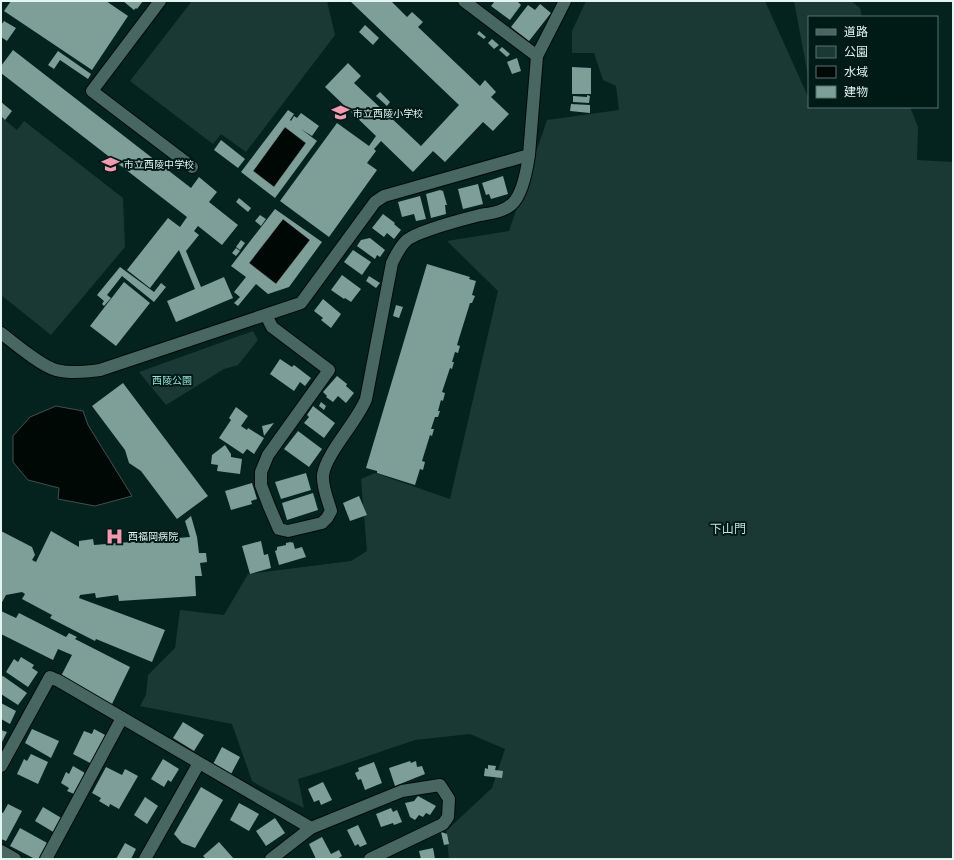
<svg xmlns="http://www.w3.org/2000/svg" width="954" height="860" font-family="'PT Sans Narrow','Noto Sans JP',sans-serif">
  <style>
    .green { fill: #1a3934 }
    .water { fill: #000806; stroke: #444f4d }
    .building { fill: #7e9e98; fill-rule: evenodd }
    .lines { fill: none; stroke-linecap: round; stroke-linejoin: round }
    .minor-casing { stroke: #000b09; stroke-width: 14 }
    .minor { stroke: #486761; stroke-width: 12 }
    .labels { text-anchor: middle; dominant-baseline: central; stroke-width: 4; stroke-linejoin: round; paint-order: stroke }
    .poi-label { font-size: 10px; fill: #e4f5f2; stroke: #001a16; text-anchor: start }
    .park-label { font-size: 10px; fill: #99e1d4; stroke: #001a16 }
    .quarter-label { font-size: 12px; fill: #c1e3dc; stroke: #001a16 }
  </style>
  <rect width="100%" height="100%" fill="#04231f"/>
  <!-- green -->
  <g class="green">
    <polygon points="192,1 327,1 335,35 246,152 221,134 213,144 130,81"/>
    <polygon points="586,1 765,1 809,99 809,107 812,107 814,110 814,107 910,107 918,127 917,160 953,162 953,859 449,859 446,831 492,788 505,749 470,734 415,740 324,771 298,779 304,808 260,786 252,781 232,724 140,706 146,695 148,675 175,648 180,610 224,615 248,574 351,561 367,551 361,479 375,473 450,499 498,291 447,241 509,231 547,120 619,110 616,86 603,80 594,53 572,53 572,31"/>
    <polygon points="794,1 851,1 860,8 862,17 809,17 809,81"/>
    <polygon points="1,117 17,130 24,121 123,198 125,247 51,335 1,295"/>
    <polygon points="253,331 258,340 238,365 224,369 166,405 139,372"/>
  </g>
  <!-- water -->
  <g class="water">
    <polygon points="285,127 306,143 274,187 253,171"/>
    <polygon points="283,219 310,240 276,284 249,263"/>
    <polygon points="56,406 83,411 88,425 132,496 95,506 58,499 59,488 28,480 13,462 13,436 30,417"/>
  </g>
  <!-- building -->
  <g class="building">
    <polygon points="11,1 106,1 128,16 92,70 4,11"/>
    <polygon points="123,1 143,1 137,9 136,8 134,10"/>
    <polygon points="350,1 391,1 407,17 412,12 423,22 418,27 480,86 485,80 496,92 491,97 509,114 493,131 483,122 445,162 433,151 413,172 381,141 374,149 376,151 367,163 377,170 329,237 280,201 337,123 369,146 376,136 325,87 348,63 361,76 354,83 421,146 459,105"/>
    <polygon points="495,1 517,1 521,5 510,20 491,6"/>
    <polygon points="540,4 551,13 529,41 511,27 528,5 535,10"/>
    <polygon points="4,21 16,28 7,41 1,37 1,25"/>
    <polygon points="365,25 379,38 373,45 359,32"/>
    <polygon points="479,31 486,37 484,39 477,34"/>
    <polygon points="492,39 499,45 494,49 488,43"/>
    <polygon points="502,47 510,54 507,57 499,50"/>
    <polygon points="13,50 191,188 199,177 217,192 209,202 238,225 222,245 198,226 194,231 199,235 186,251 201,287 224,277 233,298 176,322 167,301 195,289 179,250 150,288 127,270 168,218 180,227 187,217 1,73 1,66"/>
    <polygon points="58,51 91,74 88,79 60,60 54,69 48,65"/>
    <polygon points="517,58 521,71 512,74 507,62"/>
    <polygon points="572,67 591,68 591,94 572,94"/>
    <polygon points="380,92 390,102 387,106 376,96"/>
    <polygon points="587,95 590,96 589,103 573,102 573,96 587,97"/>
    <polygon points="1,102 12,111 5,120 1,116"/>
    <polygon points="571,104 590,105 590,113 570,111"/>
    <path d="M288 110 294 114 290 120 291 121 294 116 297 118 301 113 319 126 312 136 301 129 317 141 275 198 241 172ZM285 127 306 143 274 187 253 171Z"/>
    <polygon points="221,140 245,159 238,168 214,150"/>
    <polygon points="503,176 508,194 491,199 489,194 486,195 482,183"/>
    <polygon points="478,184 483,204 463,209 458,189"/>
    <polygon points="440,190 443,191 447,205 445,205 446,214 431,218 426,194"/>
    <polygon points="420,196 426,219 416,221 414,214 402,217 398,202"/>
    <polygon points="239,198 251,208 248,212 236,202"/>
    <path d="M275 209 322 242 289 287 268 294 256 284 238 306 234 303 240 297 234 292 246 277 231 266ZM283 219 310 240 276 284 249 263Z"/>
    <polygon points="383,214 395,223 394,224 401,230 394,239 387,233 384,237 372,228"/>
    <polygon points="260,215 266,219 261,226 255,221"/>
    <polygon points="370,238 385,250 380,257 377,255 375,259 357,246 361,240"/>
    <polygon points="241,240 245,243 240,250 236,247"/>
    <polygon points="236,248 240,251 236,256 232,253"/>
    <polygon points="353,250 371,262 362,275 344,262"/>
    <polygon points="427,264 470,277 469,279 476,281 472,295 475,296 472,303 470,303 457,345 460,346 458,353 455,352 452,362 454,362 452,369 450,368 442,392 445,393 443,401 441,400 438,411 440,411 438,417 435,417 431,429 434,429 432,436 430,435 422,461 425,462 423,470 420,469 415,485 377,473 377,471 366,468"/>
    <polygon points="120,267 154,292 161,283 166,287 154,302 122,276 107,295 111,298 104,306 102,304 104,301 97,295"/>
    <polygon points="342,275 361,289 351,302 345,298 344,299 331,290"/>
    <polygon points="369,276 380,283 376,288 366,281"/>
    <polygon points="124,282 150,303 116,346 90,326"/>
    <polygon points="323,299 341,314 331,328 321,320 323,318 314,311"/>
    <polygon points="396,305 403,307 399,318 393,316"/>
    <polygon points="280,359 292,367 294,365 311,378 305,386 300,382 294,391 270,374"/>
    <polygon points="337,376 347,384 346,386 354,393 346,403 338,396 333,402 326,397 327,396 323,392"/>
    <polygon points="123,383 208,496 177,519 141,471 129,463 125,450 92,406"/>
    <polygon points="321,402 326,406 324,410 319,406"/>
    <polygon points="313,406 335,423 324,438 304,423 309,417 307,415"/>
    <polygon points="236,407 248,416 241,426 247,430 248,428 264,438 254,454 247,449 243,454 219,438 231,420 229,418"/>
    <polygon points="274,423 264,436 262,426"/>
    <polygon points="298,431 322,449 309,467 284,449"/>
    <polygon points="225,445 231,454 231,457 242,459 240,474 217,471 218,465 211,464 212,455"/>
    <polygon points="306,473 311,490 281,499 275,482"/>
    <polygon points="252,483 257,499 251,501 252,504 231,510 225,491"/>
    <polygon points="313,493 318,510 287,520 282,503"/>
    <polygon points="359,496 367,515 350,521 343,503"/>
    <polygon points="191,516 197,537 199,553 206,553 207,562 200,563 202,576 195,576 196,596 119,601 118,595 96,598 95,593 80,595 79,598 165,630 152,662 96,639 95,641 50,618 52,615 22,599 25,594 22,592 6,595 1,604 1,531 32,547 35,555 32,560 36,562 51,531 79,547 79,541 93,539 94,545 190,537 185,521"/>
    <polygon points="261,541 264,555 268,554 271,568 250,574 242,546"/>
    <polygon points="291,542 292,543 293,542 295,549 302,547 306,557 279,565 275,551 277,550 277,547 286,545 286,543"/>
    <polygon points="1,611 16,618 19,613 66,637 69,633 77,637 75,639 130,667 112,704 60,678 72,655 58,649 53,660 1,634"/>
    <polygon points="21,657 34,665 32,668 38,672 28,687 6,672 14,659 18,662"/>
    <polygon points="3,676 27,693 18,705 1,694 1,677"/>
    <polygon points="1,703 16,711 10,724 1,719"/>
    <polygon points="183,722 204,735 194,751 173,738"/>
    <polygon points="32,729 59,741 51,758 25,743"/>
    <polygon points="94,729 107,736 92,764 73,754 84,731 92,734"/>
    <polygon points="1,730 7,732 1,744"/>
    <polygon points="222,747 240,757 230,776 212,766"/>
    <polygon points="31,754 48,762 38,784 17,774 24,759 27,761"/>
    <polygon points="163,759 179,769 171,782 168,780 164,787 151,779"/>
    <polygon points="410,761 411,763 416,761 417,767 422,766 425,774 395,786 389,768"/>
    <polygon points="374,762 382,783 365,790 361,779 358,780 355,773 359,771 358,768"/>
    <polygon points="488,765 496,766 495,770 503,771 502,778 484,776 485,768 488,769"/>
    <polygon points="73,766 85,773 74,794 67,791 69,788 61,783 66,772 69,774"/>
    <polygon points="106,767 122,775 125,769 138,776 119,809 110,804 109,807 99,801 101,798 92,793"/>
    <polygon points="323,782 332,800 321,805 319,800 314,802 308,789"/>
    <polygon points="201,787 223,800 195,848 182,843 174,834"/>
    <polygon points="418,796 436,806 430,815 426,813 423,817 419,815 415,820 410,817 405,803 414,801"/>
    <polygon points="145,797 158,806 147,824 134,815"/>
    <polygon points="239,803 259,814 249,831 230,820"/>
    <polygon points="8,804 22,811 6,841 1,839 1,812 3,813"/>
    <polygon points="43,807 63,819 55,833 35,821"/>
    <polygon points="391,808 393,812 397,810 402,822 394,825 393,823 381,827 376,814"/>
    <polygon points="275,818 285,833 266,846 256,831"/>
    <polygon points="358,825 367,844 360,847 358,844 355,846 347,830"/>
    <polygon points="20,828 49,844 40,859 35,859 10,846"/>
    <polygon points="441,832 447,834 449,844 444,845"/>
    <polygon points="322,837 331,854 339,850 342,856 337,859 316,859 309,844"/>
    <polygon points="219,842 234,859 206,859 203,856"/>
    <polygon points="125,843 136,849 131,859 116,859"/>
    <polygon points="433,848 435,859 421,859 419,851"/>
  </g>
  <g class="lines">
    <defs>
      <g id="minor">
        <polyline points="160,1 92,91 192,167"/>
        <polyline points="537,56 565,1"/>
        <path d="M266 315 272 327 329 370 268 455 261 472V485L269 506 279 529 288 531 322 523 327 518 331 511C328 500 322 487 323 475 326 453 357 422 366 399L392 263C396 255 400 246 407 240 419 231 464 219 480 215 491 213 503 212 512 204 522 195 527 169 529 155"/>
        <path d="M1 333C14 343 41 366 56 370 68 373 87 372 100 370L301 303 375 202 384 196 529 155 537 56 464 1"/>
        <polyline points="1,766 50,677 59,681 311,828"/>
        <polyline points="1,851 15,859"/>
        <polyline points="46,859 122,718"/>
        <polyline points="145,859 199,763"/>
        <polyline points="271,859 311,828 402,791 440,785 449,799 448,817 443,824 370,859"/>
      </g>
    </defs>
    <!-- minor casing -->
    <use href="#minor" class="minor-casing"/>
    <!-- minor -->
    <use href="#minor" class="minor"/>
  </g>
  <!-- icons -->
  <defs>
    <symbol id="school-bare" viewBox="-9 -9 18 18"><path d="M0-5L7-2L0 1L-7-2ZM-4 1L0 2.5L4 1V4Q0 6-4 4Z" fill="#f19ab2" stroke="#001a16" stroke-width="2.5" paint-order="stroke"/></symbol>
    <symbol id="hospital-bare" viewBox="-9 -9 18 18"><path d="M-5-5h3v3.5h4V-5h3V5h-3V1.5h-4V5h-3Z" fill="#f19ab2" stroke="#001a16" stroke-width="2.5" paint-order="stroke"/></symbol>
  </defs>
  <g fill-rule="evenodd">
    <use href="#school-bare" x="328" y="100" width="25" height="25"/>
    <use href="#school-bare" x="98" y="152" width="25" height="25"/>
    <use href="#hospital-bare" x="102" y="524" width="25" height="25"/>
  </g>
  <g class="labels">
    <!-- poi labels -->
    <g class="poi-label">
      <text x="353" y="113">市立西陵小学校</text>
      <text x="124" y="164">市立西陵中学校</text>
      <text x="128" y="536">西福岡病院</text>
    </g>
    <!-- park labels -->
    <g class="park-label">
      <text x="172" y="380">西陵公園</text>
    </g>
    <!-- quarter labels -->
    <g class="quarter-label">
      <text x="728" y="528">下山門</text>
    </g>
  </g>
  <!-- border -->
  <rect width="954" height="860" fill="none" stroke="#e4f5f2" stroke-width="4"/>
  <!-- legend -->
  <rect x="808" y="16" width="130" height="92" fill="#001a16" stroke="#5b726e"/>
  <rect x="816" y="29" width="20" height="6" fill="#486761" stroke="#5b726e"/>
  <text x="844" y="36" font-size="12" fill="#e4f5f2">道路</text>
  <rect x="816" y="46" width="20" height="12" fill="#1a3934" stroke="#5b726e"/>
  <text x="844" y="56" font-size="12" fill="#e4f5f2">公園</text>
  <rect x="816" y="66" width="20" height="12" fill="#000806" stroke="#5b726e"/>
  <text x="844" y="76" font-size="12" fill="#e4f5f2">水域</text>
  <rect x="816" y="86" width="20" height="12" fill="#7e9e98" stroke="#5b726e"/>
  <text x="844" y="96" font-size="12" fill="#e4f5f2">建物</text>
</svg>
